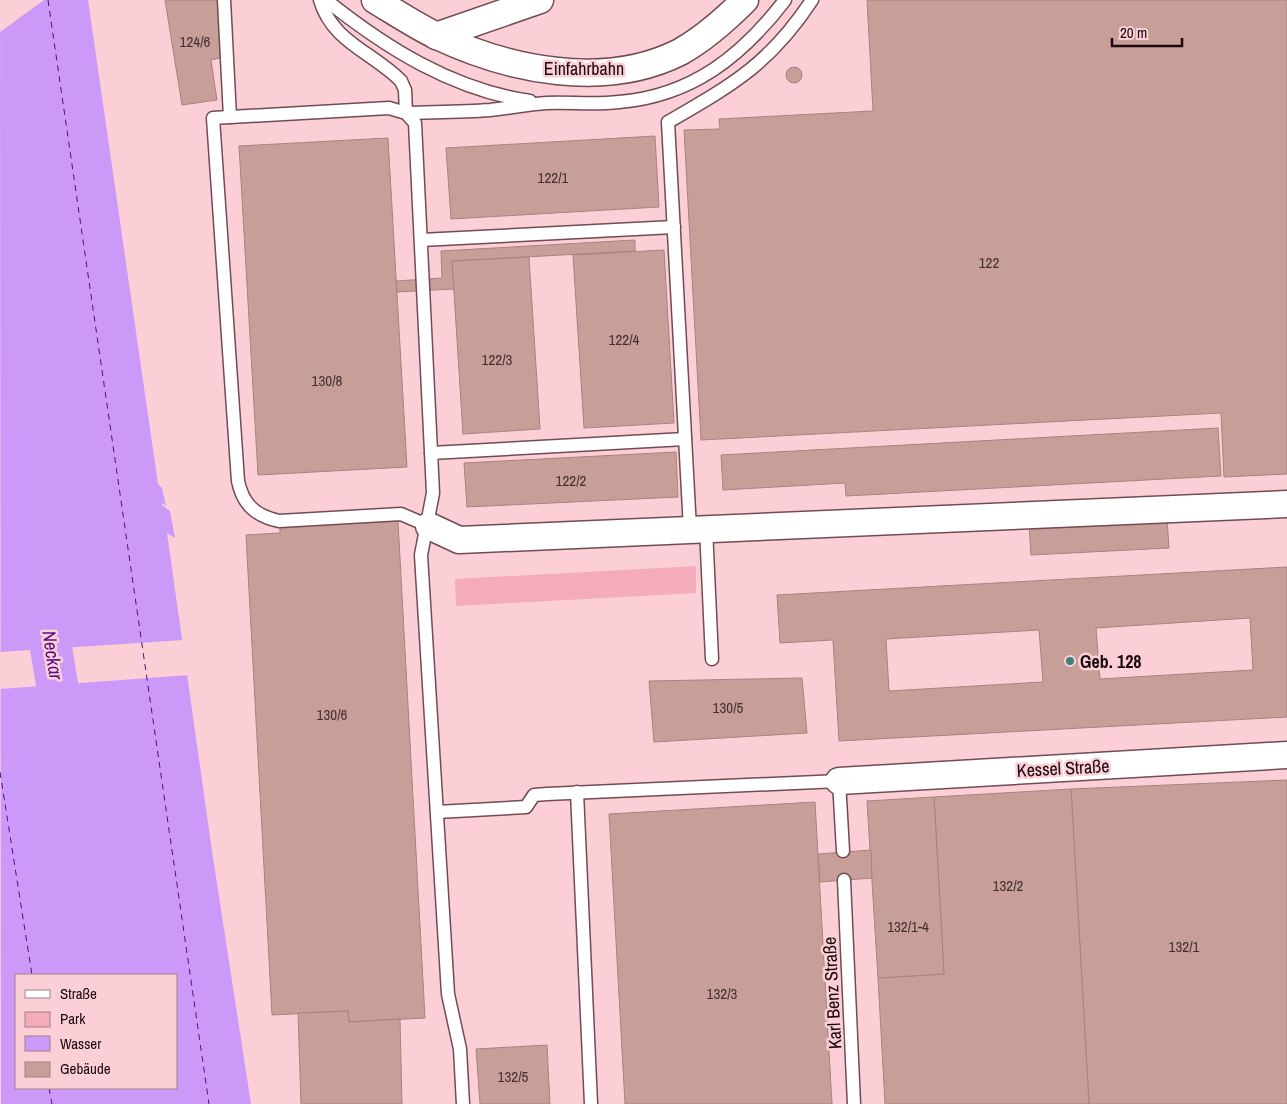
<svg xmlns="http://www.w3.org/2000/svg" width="1287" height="1104" font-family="'Archivo Narrow',sans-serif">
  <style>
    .green { fill: #f5acba }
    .water { fill: #cb9af9; fill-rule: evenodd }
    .pier { fill: #fccfd7; fill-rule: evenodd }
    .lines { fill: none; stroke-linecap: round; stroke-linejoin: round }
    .river { stroke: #cb9af9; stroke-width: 42 }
    .ferry { stroke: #540e80; stroke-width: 1; stroke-dasharray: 6 5; stroke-linecap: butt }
    .building { fill: #c79e98; stroke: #aa827d; fill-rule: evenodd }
    .lane-casing { stroke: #714c53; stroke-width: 15 }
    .street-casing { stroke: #714c53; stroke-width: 29 }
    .lane { stroke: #fff; stroke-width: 12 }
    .street { stroke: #fff; stroke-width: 26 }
    .poi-dot { fill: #3b827b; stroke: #fccfd7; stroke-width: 2 }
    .labels { text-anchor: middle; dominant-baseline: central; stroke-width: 5; stroke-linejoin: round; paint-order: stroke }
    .number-label { font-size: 15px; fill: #442f30 }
    .street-label { font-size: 18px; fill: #180a0d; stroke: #fccfd7 }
    .poi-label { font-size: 18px; font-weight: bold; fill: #180a0d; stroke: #fccfd7; text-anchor: start }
    .water-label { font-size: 19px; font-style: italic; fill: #540e80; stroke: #fccfd7 }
  </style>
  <rect width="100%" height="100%" fill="#fccfd7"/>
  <!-- green -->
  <polygon class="green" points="696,566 696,593 456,606 455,579"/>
  <!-- water -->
  <path class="water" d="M0 0H88L158 484 162 488 166 506 162 503V505L170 511 175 538 167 533 212 851 251 1104H1ZM60 646 64 649 66 677 58 686 47 678 45 650 48 647ZM16 975H176V1088H16Z"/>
  <!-- pier -->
  <g class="pier">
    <polygon points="0,0 44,0 0,32"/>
    <path d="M184 640 189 675 0 689V652ZM59 648 62 650 63 677 58 683 50 677 48 651Z"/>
  </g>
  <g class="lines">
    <!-- river -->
    <polyline class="river" points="41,589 67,743"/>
    <!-- ferry -->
    <g class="ferry">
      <polyline points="48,0 209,1104"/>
      <polyline points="0,772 32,975"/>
      <polyline points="49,1088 52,1104"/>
    </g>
  </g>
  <!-- building -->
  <g class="building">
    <polygon points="165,0 219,0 220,58 211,60 217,100 182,105"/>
    <polygon points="867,0 1287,0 1287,474 1224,477 1221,413 701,440 684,130 720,129 719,119 873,111"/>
    <circle cx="794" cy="75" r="8"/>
    <polygon points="655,136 659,207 451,219 446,148"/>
    <polygon points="388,138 407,467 258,475 239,146"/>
    <polygon points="635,240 635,251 452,261 454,289 397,292 396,281 442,278 441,251"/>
    <polygon points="664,250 674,423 584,428 573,255"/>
    <polygon points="529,257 540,429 463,434 452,261"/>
    <polygon points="1218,428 1221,476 846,496 845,483 723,490 721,455"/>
    <polygon points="676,452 678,497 467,507 464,463"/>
    <polygon points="1167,518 1169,548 1031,555 1029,524"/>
    <polygon points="398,521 425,1018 349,1022 348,1011 272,1015 246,535 280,533 280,527"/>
    <path d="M1287 567V717L839 741 833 640 780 643 777 595ZM1250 618 1253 670 1100 679 1096 628ZM1039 630 1043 682 889 691 886 639Z"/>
    <polygon points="802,678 807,733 654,742 649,681"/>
    <polygon points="1287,780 1287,1104 1089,1104 1071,789"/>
    <polygon points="1071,789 1089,1104 885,1104 878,978 944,974 934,797"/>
    <polygon points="934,797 944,974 878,978 867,801"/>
    <polygon points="815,802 832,1104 625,1104 609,814"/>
    <polygon points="871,850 872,878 820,882 818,854"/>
    <polygon points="348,1011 349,1022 400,1019 402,1104 301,1104 298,1013"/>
    <polygon points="547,1045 550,1104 480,1104 476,1049"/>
  </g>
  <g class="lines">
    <defs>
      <g id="lane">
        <polyline points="224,0 230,117"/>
        <path d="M320 0C332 42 374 53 401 81L405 90 406 113"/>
        <path d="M326 0C386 48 453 90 530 101"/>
        <path d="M406 113C434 112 462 112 490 110 509 108 528 104 547 103 571 102 595 105 619 102 692 96 742 56 785 0"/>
        <polyline points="421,240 674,227"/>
        <polyline points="431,453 685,439"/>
        <path d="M429 526 401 514 279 521C256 516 243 505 238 481L213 118 389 108 406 113 415 123 433 493 421 555 448 994 460 1049 463 1104"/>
        <polyline points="706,528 712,659"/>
        <path d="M690 529 668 122C732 85 770 64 812 0"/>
        <polyline points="577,792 591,1104"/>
        <polyline points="437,812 526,807 534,795 547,794 839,781 843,851"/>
        <polyline points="844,880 854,1104"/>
      </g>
      <g id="street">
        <path d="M375 0C395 12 416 26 437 36 509 70 605 90 680 52 705 38 725 20 745 0"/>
        <polyline points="436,36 540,0"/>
        <polyline points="429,526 459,540 1287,504"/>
        <polyline points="839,781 1287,755"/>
      </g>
    </defs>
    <!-- lane casing -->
    <use href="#lane" class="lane-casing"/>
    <!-- street casing -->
    <use href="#street" class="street-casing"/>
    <!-- lane -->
    <use href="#lane" class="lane"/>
    <!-- street -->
    <use href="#street" class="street"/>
  </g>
  <!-- markers -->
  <circle class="poi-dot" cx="1070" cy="661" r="5"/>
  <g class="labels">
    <!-- number labels -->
    <g class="number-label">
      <text x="195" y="41">124/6</text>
      <text x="553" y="177">122/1</text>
      <text x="989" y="262">122</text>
      <text x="624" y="339">122/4</text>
      <text x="497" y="359">122/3</text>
      <text x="327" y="380">130/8</text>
      <text x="571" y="480">122/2</text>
      <text x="728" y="707">130/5</text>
      <text x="332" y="714">130/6</text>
      <text x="1008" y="885">132/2</text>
      <text x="908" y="926">132/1-4</text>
      <text x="1184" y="946">132/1</text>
      <text x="722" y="993">132/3</text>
      <text x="513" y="1076">132/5</text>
    </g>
    <!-- street labels -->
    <g class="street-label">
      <text x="584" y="68">Einfahrbahn</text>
      <text transform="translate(1063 768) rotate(-3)">Kessel Straße</text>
      <text transform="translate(832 993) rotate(-93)">Karl Benz Straße</text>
    </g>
    <!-- poi labels -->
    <g class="poi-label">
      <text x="1080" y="661">Geb. 128</text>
    </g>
    <!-- water labels -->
    <g class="water-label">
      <text transform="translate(53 655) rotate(81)">Neckar</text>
    </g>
  </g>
  <!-- legend -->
  <rect x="15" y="974" width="162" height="115" fill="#fccfd7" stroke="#a18086"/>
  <rect x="25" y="990" width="25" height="8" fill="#ffffff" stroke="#a18086"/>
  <text x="60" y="999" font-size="15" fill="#180a0d">Straße</text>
  <rect x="25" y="1012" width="25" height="15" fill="#f5acba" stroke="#a18086"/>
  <text x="60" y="1024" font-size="15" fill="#180a0d">Park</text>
  <rect x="25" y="1036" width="25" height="15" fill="#cb9af9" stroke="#a18086"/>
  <text x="60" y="1049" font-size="15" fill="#180a0d">Wasser</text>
  <rect x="25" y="1062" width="25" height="15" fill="#c79e98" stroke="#a18086"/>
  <text x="60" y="1074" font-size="15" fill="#180a0d">Gebäude</text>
  <!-- scale -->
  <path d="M1112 38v8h70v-8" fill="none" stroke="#180a0d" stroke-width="2.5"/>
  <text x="1120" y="38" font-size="15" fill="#180a0d" stroke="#fccfd7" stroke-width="4" paint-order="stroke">20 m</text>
</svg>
